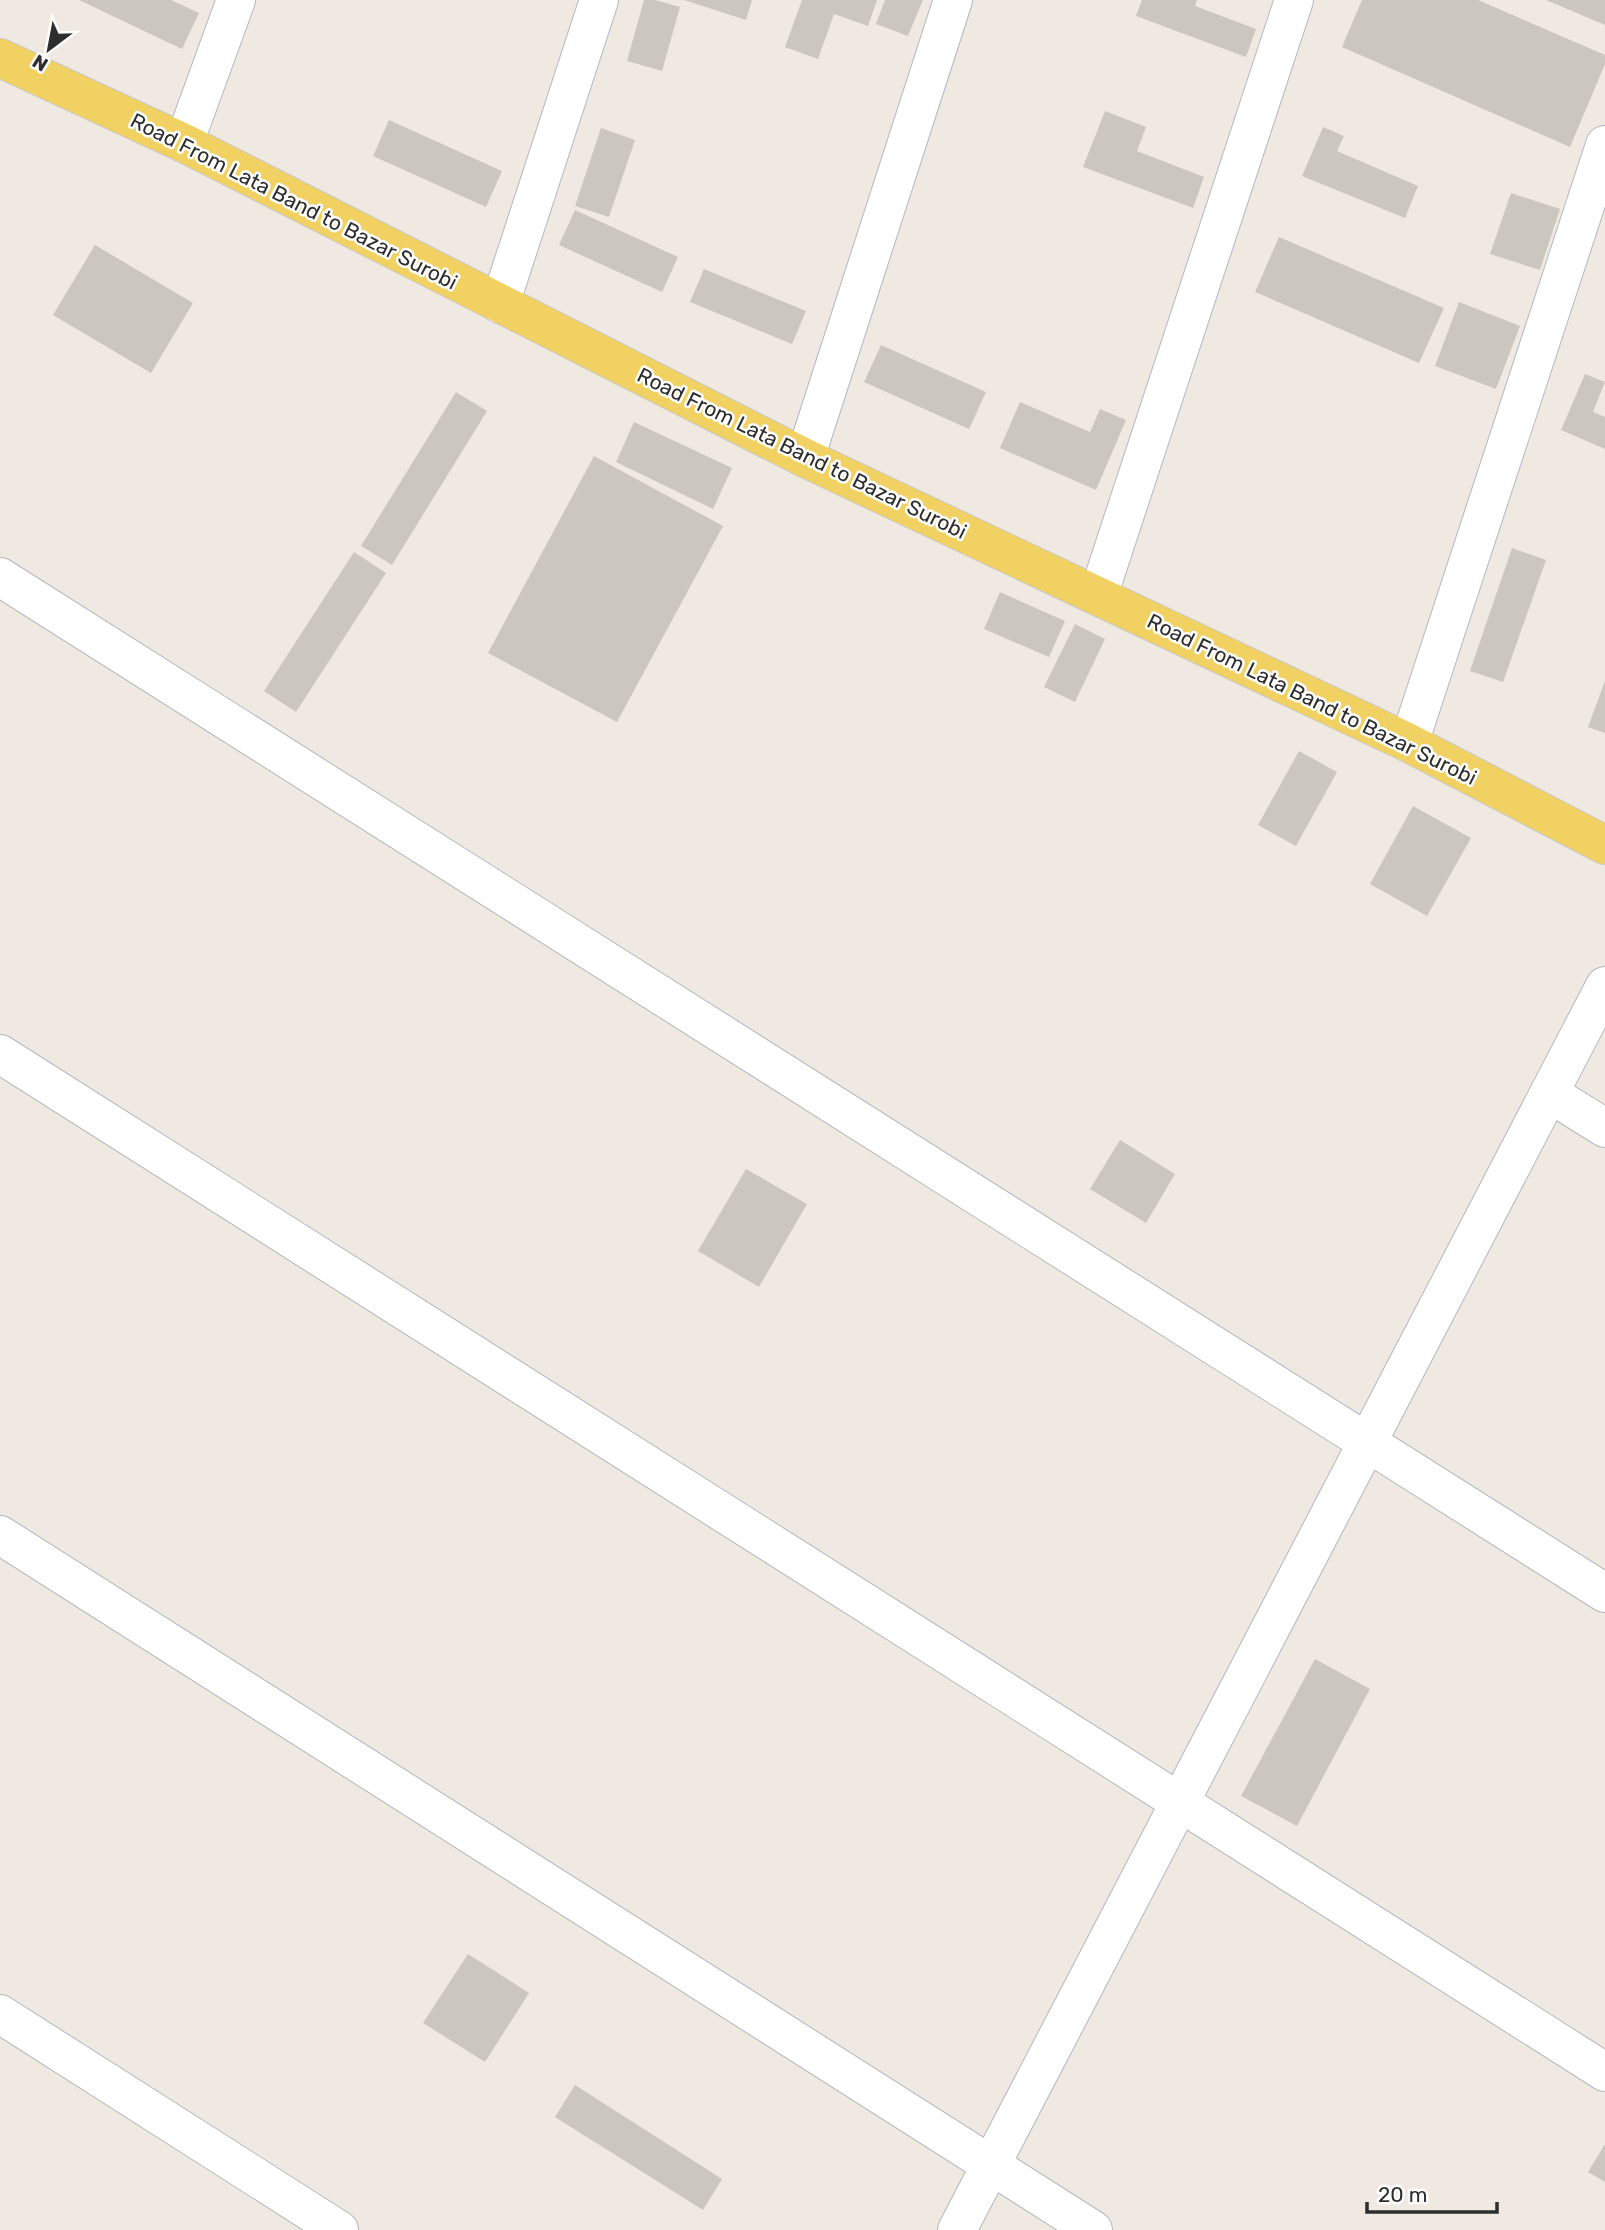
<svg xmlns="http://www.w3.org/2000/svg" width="1605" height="2230" font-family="Rubik,sans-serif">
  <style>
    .building { fill: #cbc7bf }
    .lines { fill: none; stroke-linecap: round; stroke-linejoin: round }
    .minor-casing { stroke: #b4b7c1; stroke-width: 40 }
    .major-casing { stroke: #c9c9c9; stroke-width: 40 }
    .minor { stroke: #fff; stroke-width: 38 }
    .major { stroke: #f2d163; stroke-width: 38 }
    .labels { text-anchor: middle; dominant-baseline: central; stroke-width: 5; stroke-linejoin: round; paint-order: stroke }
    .street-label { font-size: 21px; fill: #2e2e2e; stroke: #fff }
  </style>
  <rect width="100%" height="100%" fill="#efe9e1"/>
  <!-- building -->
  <g class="building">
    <polygon points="79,0 171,0 199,13 182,49"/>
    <polygon points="644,0 655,0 680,7 662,71 627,61"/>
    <polygon points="684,0 752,0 746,20"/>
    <polygon points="802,0 877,0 868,26 834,14 818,59 785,47"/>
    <polygon points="885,0 923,0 908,36 876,24"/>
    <polygon points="1142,0 1197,0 1195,6 1256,29 1246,57 1136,16"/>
    <polygon points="1362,0 1478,0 1605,55 1605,64 1570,147 1342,47"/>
    <polygon points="1546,0 1605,0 1605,25"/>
    <polygon points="1105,111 1146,127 1137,151 1204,177 1193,208 1083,167"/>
    <polygon points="389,120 502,171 486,207 373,156"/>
    <polygon points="1323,127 1344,136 1337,151 1418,186 1405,218 1302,176"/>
    <polygon points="601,128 635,140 609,217 575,206"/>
    <polygon points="1511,193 1560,209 1540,270 1490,254"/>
    <polygon points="575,210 678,257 662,292 559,245"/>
    <polygon points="1279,237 1444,308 1419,363 1255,292"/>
    <polygon points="95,245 193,303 151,373 53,315"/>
    <polygon points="704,269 806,311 792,344 690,302"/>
    <polygon points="1459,302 1520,326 1496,389 1435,366"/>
    <polygon points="881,345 986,392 969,429 864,382"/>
    <polygon points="1585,374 1605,382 1593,412 1605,417 1605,449 1561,430"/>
    <polygon points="456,392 487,411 392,565 361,546"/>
    <polygon points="1020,402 1090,432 1100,409 1126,420 1096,490 1000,448"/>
    <polygon points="634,422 732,468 713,509 616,462"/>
    <polygon points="594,456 723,526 617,722 488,653"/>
    <polygon points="1512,548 1546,560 1503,682 1470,671"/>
    <polygon points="354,552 386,573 296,712 264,691"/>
    <polygon points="1000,592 1065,621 1049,657 984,629"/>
    <polygon points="1075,624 1105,639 1075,702 1044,687"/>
    <polygon points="1605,681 1605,733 1588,727"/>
    <polygon points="1299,751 1337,772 1296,846 1258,825"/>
    <polygon points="1413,806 1471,838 1427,916 1370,884"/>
    <polygon points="1120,1140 1175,1174 1146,1223 1090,1189"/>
    <polygon points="746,1169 807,1204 759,1287 698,1251"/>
    <polygon points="1315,1659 1370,1689 1297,1826 1241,1796"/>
    <polygon points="468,1954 529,1993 485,2062 423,2023"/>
    <polygon points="575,2085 722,2179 703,2210 555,2117"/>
    <polygon points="1605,2144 1605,2182 1588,2172"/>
  </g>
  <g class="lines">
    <defs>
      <g id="minor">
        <polyline points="184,143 236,0"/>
        <polyline points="500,304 599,0"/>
        <polyline points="805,458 953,0"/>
        <polyline points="0,577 1605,1593"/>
        <polyline points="1098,596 1294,0"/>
        <polyline points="1409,743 1605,145"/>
        <polyline points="0,1054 1605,2072"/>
        <polyline points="1549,1093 1605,1128"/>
        <polyline points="0,1535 1093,2230"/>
        <polyline points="0,2014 339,2230"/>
        <polyline points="957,2230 1605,986"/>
      </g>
      <polyline id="major" points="0,58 184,143 805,458 1409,743 1605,845"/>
    </defs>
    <!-- minor casing -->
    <use href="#minor" class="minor-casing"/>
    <!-- major casing -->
    <use href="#major" class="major-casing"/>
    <!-- minor -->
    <use href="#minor" class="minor"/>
    <!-- major -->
    <use href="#major" class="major"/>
  </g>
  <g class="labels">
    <!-- street labels -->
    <g class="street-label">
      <text transform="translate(294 201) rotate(27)">Road From Lata Band to Bazar Surobi</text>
      <text transform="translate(802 453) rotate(26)">Road From Lata Band to Bazar Surobi</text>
      <text transform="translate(1312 699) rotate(26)">Road From Lata Band to Bazar Surobi</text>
    </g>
  </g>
  <!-- north arrow -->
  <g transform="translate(49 49) rotate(212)" stroke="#ffffff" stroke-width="5" paint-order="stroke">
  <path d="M0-5L12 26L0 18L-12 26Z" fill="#2e2e2e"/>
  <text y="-10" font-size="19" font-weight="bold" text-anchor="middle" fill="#2e2e2e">N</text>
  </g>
  <!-- scale -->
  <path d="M1367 2202v10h130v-10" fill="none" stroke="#2e2e2e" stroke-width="3.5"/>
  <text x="1378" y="2202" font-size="21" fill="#2e2e2e" stroke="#ffffff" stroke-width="5" paint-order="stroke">20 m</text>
</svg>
